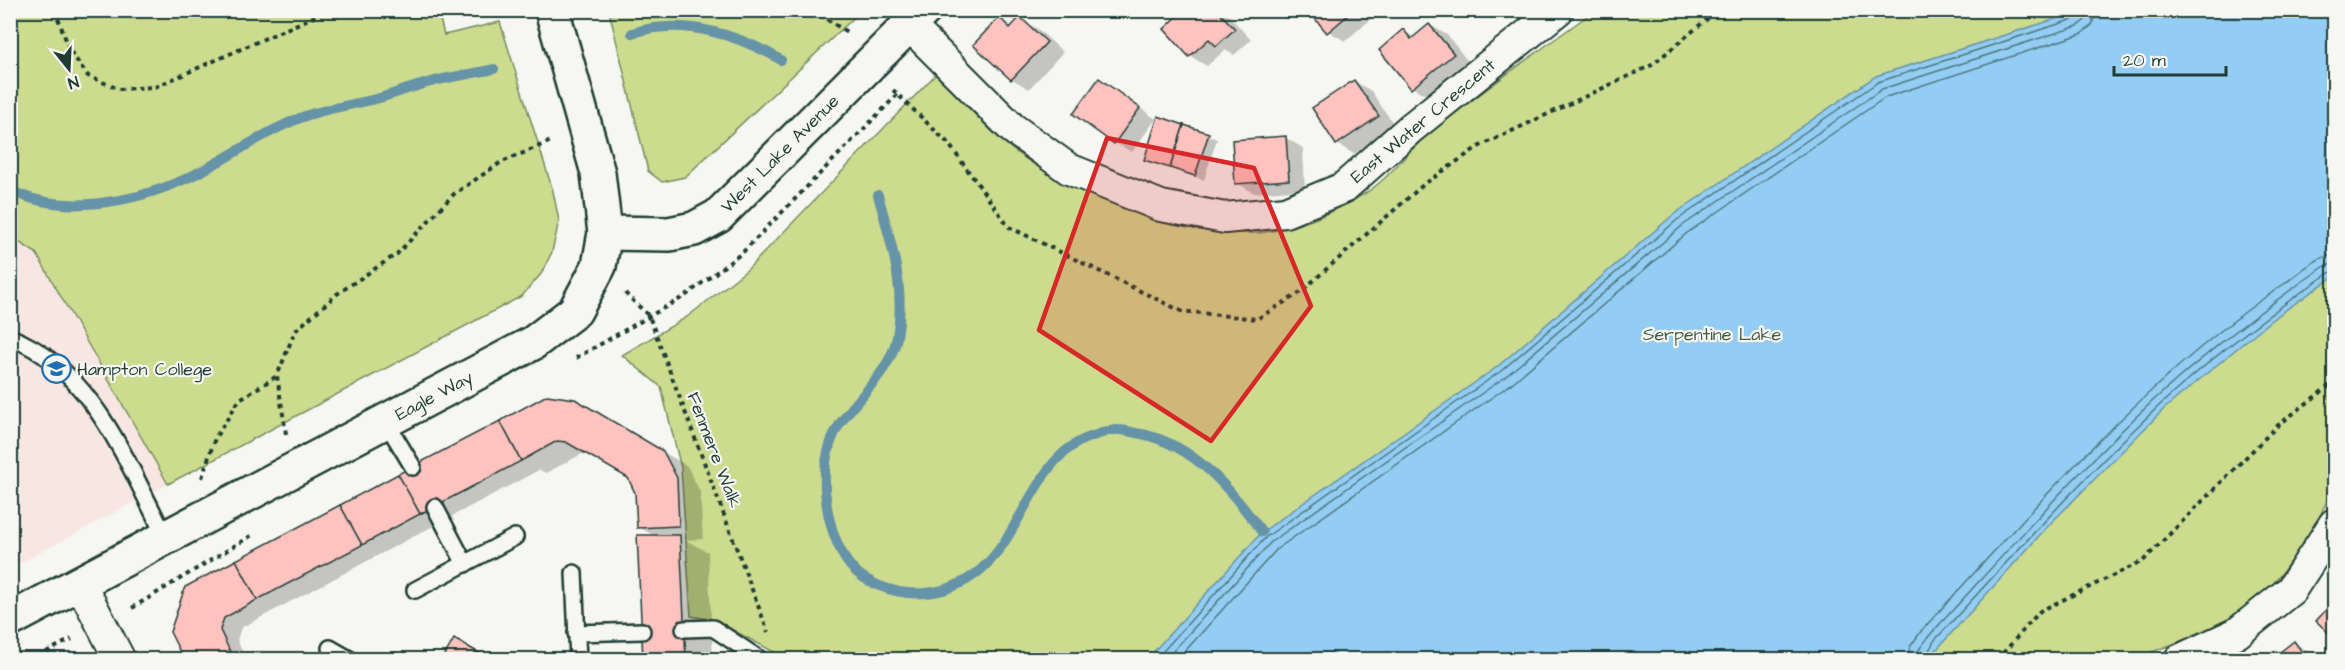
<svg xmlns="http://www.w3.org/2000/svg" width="2345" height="670" font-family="'Architects Daughter',sans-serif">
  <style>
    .built { fill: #f8e6e3 }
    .green { fill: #ccdb8e; stroke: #768c61; stroke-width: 1.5 }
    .water { fill: #94cdf3; stroke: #6593a7; stroke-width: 1.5 }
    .shadow { fill: #0003 }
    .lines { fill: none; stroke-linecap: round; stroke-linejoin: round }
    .shore { stroke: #4e7780; stroke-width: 1.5 }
    .stream { stroke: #6593a7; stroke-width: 10 }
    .building { fill: #fec2bf; stroke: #1f3d34; stroke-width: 1.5 }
    .service-casing { stroke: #1f3d34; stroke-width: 20 }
    .minor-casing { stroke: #1f3d34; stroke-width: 34 }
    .tertiary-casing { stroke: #1f3d34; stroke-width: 38 }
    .path { stroke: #1f3d34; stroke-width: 4; stroke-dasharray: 4.5 4.5; stroke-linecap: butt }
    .service { stroke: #f6f6f2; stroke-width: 15 }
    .minor { stroke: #f6f6f2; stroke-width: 30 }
    .tertiary { stroke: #f6f6f2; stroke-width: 33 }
    .marked { fill: #d62828; fill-opacity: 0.2; stroke: #d62828; stroke-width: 4.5; stroke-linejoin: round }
    .labels { text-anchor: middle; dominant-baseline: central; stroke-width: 4.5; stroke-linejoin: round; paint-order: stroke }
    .street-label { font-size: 18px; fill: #1f3d34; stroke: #f6f6f2 }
    .park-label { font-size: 18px; fill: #425d46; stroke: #f6f6f2 }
    .poi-label { font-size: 18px; fill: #1f3d34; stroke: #f6f6f2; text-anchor: start }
  </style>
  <rect width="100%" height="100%" fill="#f6f6f2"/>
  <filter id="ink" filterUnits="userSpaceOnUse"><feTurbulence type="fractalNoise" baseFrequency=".0167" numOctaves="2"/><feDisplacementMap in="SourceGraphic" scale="12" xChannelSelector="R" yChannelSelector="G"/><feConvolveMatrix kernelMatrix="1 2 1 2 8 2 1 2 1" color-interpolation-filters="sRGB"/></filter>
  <g filter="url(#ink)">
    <!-- built -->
    <polygon class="built" points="10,237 35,253 168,484 11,568"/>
    <!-- green -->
    <g class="green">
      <path d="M195 10C212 16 228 16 245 10L438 11 444 35 500 22 553 191 559 221 552 252 541 274 522 296 168 484 36 253 11 237V11Z"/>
      <polygon points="609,11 609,10 861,11 685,177 662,182 648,171"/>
      <path d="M1594 11H2334V485L2311 536 2270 588 2219 627 2133 659H787L714 620 691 616 681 468 661 387 622 355 687 317 748 269 936 74C961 99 989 132 1017 153 1073 193 1204 245 1272 231 1305 225 1336 211 1364 194 1388 180 1406 153 1427 135 1481 92 1538 51 1594 11Z"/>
    </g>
    <!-- water -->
    <polygon class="water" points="2084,10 2334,11 2334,276 2270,321 2165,408 2048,526 1928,659 1147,659 1262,532 1497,367 1673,215 1876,76"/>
    <!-- shadow -->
    <g class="shadow">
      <polygon points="1186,10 1224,10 1251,40 1234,55 1225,50 1207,66 1190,56 1166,29"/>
      <polygon points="1320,10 1382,10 1345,41 1328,31"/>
      <polygon points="1521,10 1536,10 1530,16"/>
      <polygon points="999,19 1013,27 1020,19 1038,29 1063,52 1029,89 1012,79"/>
      <polygon points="1430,25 1447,35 1470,64 1429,97 1412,87 1404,31 1415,38"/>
      <polygon points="1100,80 1156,119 1132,152 1115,143"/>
      <polygon points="1354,81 1371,91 1395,126 1354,154 1337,144"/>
      <polygon points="1159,118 1217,139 1204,180 1146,160"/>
      <polygon points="1286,138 1303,148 1305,189 1254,193 1237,183"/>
      <polygon points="574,400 687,466 700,492 703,539 685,540 708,552 713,660 645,660 655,536 638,527 636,493 629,477 591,455 582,454 546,473 539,470 241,628 237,640 246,660 185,660 172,632"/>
      <polygon points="2294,643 2311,653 2316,660 2272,660"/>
    </g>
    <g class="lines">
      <!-- shore -->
      <g class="shore">
        <polyline points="1155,660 1266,537 1501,371 1677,220 1878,82 2074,19 2079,10"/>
        <polyline points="1165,660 1271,542 1505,377 1682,226 1882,89 2078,26 2085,20 2087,10"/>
        <polyline points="1177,660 1277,549 1511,384 1687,233 1886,97 2081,34 2092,25 2096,10"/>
        <path d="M1907 660 1910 647 1922 630C2034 508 2146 378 2284 284 2298 274 2316 256 2334 255"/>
        <path d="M1916 660 1918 651 1929 636C2003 556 2076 472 2156 398 2209 350 2266 306 2325 266L2334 264"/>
        <path d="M1924 660 1934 641C2008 561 2081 479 2161 404 2213 356 2270 313 2329 273L2334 272"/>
      </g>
      <!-- stream -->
      <g class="stream">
        <path d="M632 33C682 17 737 34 781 60"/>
        <path d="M10 190C61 216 132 203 183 180 226 161 263 131 308 115 332 107 359 104 383 97 399 92 415 86 431 82 452 76 473 74 494 69"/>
        <path d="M878 195C891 242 906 288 897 337 890 374 857 396 838 427 816 464 824 521 844 557 859 583 896 596 926 593 1026 583 1016 457 1096 435 1103 433 1112 429 1119 430 1126 430 1134 433 1142 434 1196 446 1231 490 1262 532"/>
      </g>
    </g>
    <!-- building -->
    <g class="building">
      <polygon points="1184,10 1217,10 1235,29 1216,46 1209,39 1189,57 1164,29"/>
      <polygon points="1317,10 1354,10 1327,33 1312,15"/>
      <polygon points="999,17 1010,28 1020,17 1047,42 1011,80 973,45"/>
      <polygon points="1429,24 1454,54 1411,89 1379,50 1403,29 1411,39"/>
      <polygon points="1099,78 1140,108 1114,144 1073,114"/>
      <polygon points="1354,80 1379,116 1336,145 1312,108"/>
      <polygon points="1158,116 1184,125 1170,168 1144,160"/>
      <polygon points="1184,125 1209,133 1195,176 1170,168"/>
      <polygon points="1286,136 1289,180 1235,184 1232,140"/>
      <polygon points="547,395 575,399 663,451 677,478 679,526 637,528 635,493 628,478 566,442 557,441 521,461 500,421"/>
      <polygon points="500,421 521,461 420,514 398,474"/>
      <polygon points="398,474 420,514 362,545 340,505"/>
      <polygon points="340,505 362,545 257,600 236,560"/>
      <polygon points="637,535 680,535 686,660 643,660"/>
      <polygon points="236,560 257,600 224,618 220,630 234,660 184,660 170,632 185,587"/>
      <polygon points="2334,601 2334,638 2316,621"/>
      <polygon points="454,639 492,660 442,660"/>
      <polygon points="2294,641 2308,660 2270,660"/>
    </g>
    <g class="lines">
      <defs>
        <g id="service">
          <path d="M10 337C94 370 127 464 166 538"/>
          <polyline points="386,422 413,467"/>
          <polyline points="435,507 465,564"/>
          <polyline points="574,573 578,660"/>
          <polyline points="415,590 515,537"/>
          <polyline points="684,629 713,628 761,660"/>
          <polyline points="576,633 642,631"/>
          <polyline points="330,648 351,660"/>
        </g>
        <g id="minor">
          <polyline points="910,26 1012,128 1069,169 1161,206 1225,218 1285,212 1343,188 1411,128 1558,10"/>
          <polyline points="80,583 120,660"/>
          <polyline points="2179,660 2237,633 2291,590 2334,524"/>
        </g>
        <g id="tertiary">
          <polyline points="605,233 669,234 694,229 718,216 924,10"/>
          <polyline points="10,620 533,343 575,311 599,266 605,233 598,173 552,10"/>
        </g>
      </defs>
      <!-- service casing -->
      <use href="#service" class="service-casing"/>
      <!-- minor casing -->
      <use href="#minor" class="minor-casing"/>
      <!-- tertiary casing -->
      <use href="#tertiary" class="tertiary-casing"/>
      <!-- path -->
      <g class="path">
        <polyline points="55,10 70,51 88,76 119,89 155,87 329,10"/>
        <polyline points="812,10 850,34"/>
        <polyline points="893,90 948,143 1009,227 1181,311 1257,319 1298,294 1423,185 1478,147 1652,65 1718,10"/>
        <polyline points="625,293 649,316 768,632"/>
        <polyline points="576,358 685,296 743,252 897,95"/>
        <polyline points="286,434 277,376 295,331 337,294 397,254 454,194 500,163 551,141"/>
        <polyline points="202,478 215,438 240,399 277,376"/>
        <polyline points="132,608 254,534"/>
        <polyline points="30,660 72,639"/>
        <polyline points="1997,660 2040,611 2143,561 2276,427 2334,382"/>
      </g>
      <!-- service -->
      <use href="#service" class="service"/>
      <!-- minor -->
      <use href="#minor" class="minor"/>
      <!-- tertiary -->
      <use href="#tertiary" class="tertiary"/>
    </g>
  </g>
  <!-- marked area -->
  <path class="marked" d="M1107 138 1254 168 1311 306 1211 441 1039 330Z"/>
  <!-- icons -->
  <defs>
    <symbol id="school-ring" viewBox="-11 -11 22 22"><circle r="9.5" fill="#f6f6f2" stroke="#1f6fb2" stroke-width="1.5"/><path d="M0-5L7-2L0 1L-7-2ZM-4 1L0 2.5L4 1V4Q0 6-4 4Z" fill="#1f6fb2"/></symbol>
  </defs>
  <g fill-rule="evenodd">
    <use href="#school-ring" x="40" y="352" width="33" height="33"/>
  </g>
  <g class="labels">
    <!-- street labels -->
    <g class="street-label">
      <text transform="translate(1423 121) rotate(-40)">East Water Crescent</text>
      <text transform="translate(780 154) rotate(-45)">West Lake Avenue</text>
      <text transform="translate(434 396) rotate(-28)">Eagle Way</text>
      <text transform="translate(714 450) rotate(69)">Fenmere Walk</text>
    </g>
    <!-- park labels -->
    <g class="park-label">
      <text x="1712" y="334">Serpentine Lake</text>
    </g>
    <!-- poi labels -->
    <g class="poi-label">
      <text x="77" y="369">Hampton College</text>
    </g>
  </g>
  <!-- margin -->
  <rect width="2345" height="670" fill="none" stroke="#f6f6f2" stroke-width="36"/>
  <rect x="18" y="18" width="2309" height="634" fill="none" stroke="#1f3d34" stroke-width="2" filter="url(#ink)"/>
  <!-- north arrow -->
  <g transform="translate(69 69) rotate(162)" stroke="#f6f6f2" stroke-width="4.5" paint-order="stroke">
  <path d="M0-4.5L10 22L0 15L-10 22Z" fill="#1f3d34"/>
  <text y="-9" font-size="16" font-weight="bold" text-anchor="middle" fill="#1f3d34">N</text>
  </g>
  <!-- scale -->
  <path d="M2114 66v9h112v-9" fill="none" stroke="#1f3d34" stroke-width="3"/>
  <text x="2123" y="66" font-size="18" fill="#1f3d34" stroke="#f6f6f2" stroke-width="4.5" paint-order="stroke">20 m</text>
</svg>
